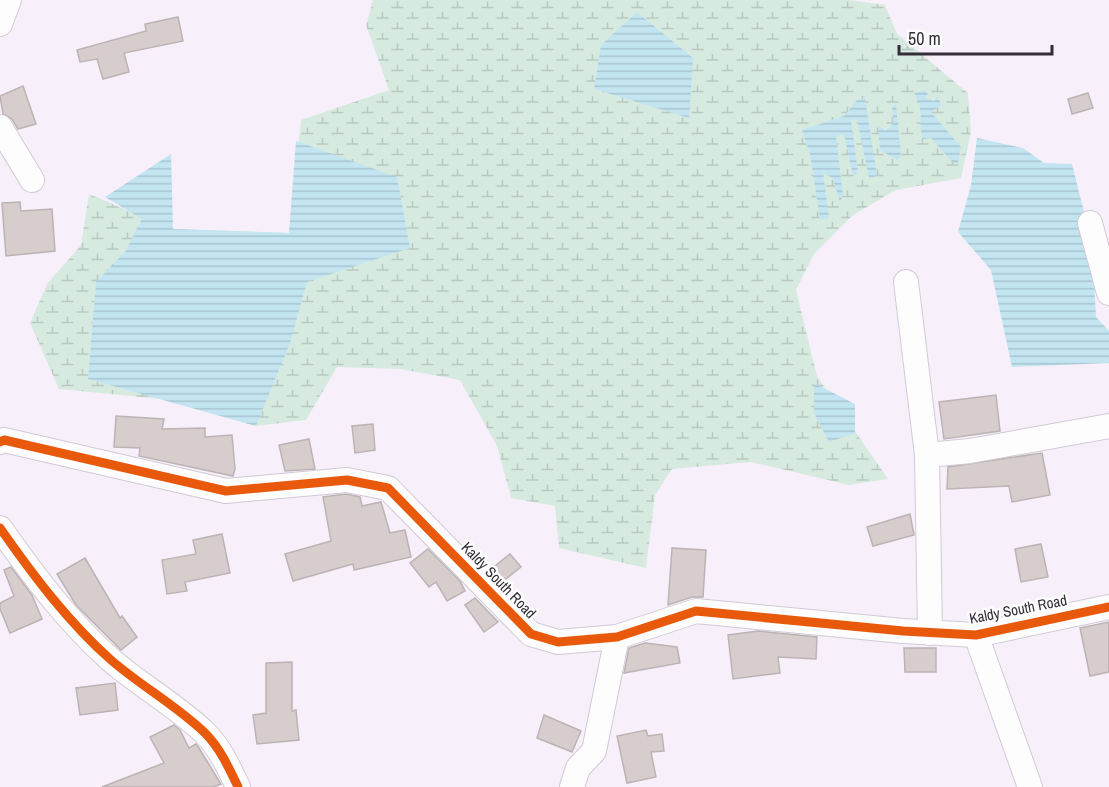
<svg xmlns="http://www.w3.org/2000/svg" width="1109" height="787" font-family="'Archivo Narrow',sans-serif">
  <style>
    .wetland { fill: url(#wetland-marsh) }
    .water { fill: url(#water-rules) }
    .building { fill: #d8cdcd; stroke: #bcb3b4; stroke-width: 1.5 }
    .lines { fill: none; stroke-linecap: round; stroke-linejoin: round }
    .street-casing { stroke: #d1cad5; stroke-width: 26 }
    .street { stroke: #fefdfe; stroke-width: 24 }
    .cycleway-casing { stroke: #fefefe; stroke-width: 13 }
    .cycleway { stroke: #e8590c; stroke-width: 9 }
    .labels { text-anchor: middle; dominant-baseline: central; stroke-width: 5; stroke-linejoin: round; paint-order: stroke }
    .street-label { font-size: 15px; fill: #352d39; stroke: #fefefe }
  </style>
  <defs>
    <pattern id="wetland-marsh" width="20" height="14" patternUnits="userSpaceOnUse" patternTransform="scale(1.5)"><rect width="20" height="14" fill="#d7eae0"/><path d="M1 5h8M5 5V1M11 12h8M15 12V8" fill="none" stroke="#b9c9c1"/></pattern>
    <pattern id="water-rules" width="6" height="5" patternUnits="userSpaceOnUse" patternTransform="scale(1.5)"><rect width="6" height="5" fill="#c3e5f2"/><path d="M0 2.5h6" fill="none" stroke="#a8c5d0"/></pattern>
  </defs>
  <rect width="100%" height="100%" fill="#f7f0fa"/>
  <!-- wetland -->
  <polygon class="wetland" points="373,0 849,0 885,5 897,34 968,93 971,131 961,178 896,190 853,215 814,254 796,290 817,376 888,479 849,485 751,462 672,469 655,495 646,568 559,548 555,506 511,498 497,446 460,380 400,369 337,367 306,420 256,426 161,399 59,389 30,323 47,284 81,245 89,194 172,229 289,233 301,120 389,90 366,25"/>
  <!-- water -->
  <g class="water">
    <polygon points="637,12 693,58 689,118 594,89 601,45"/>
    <path d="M925 90 928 94 925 98 934 101 937 97 942 105 931 112 961 147 958 162 955 165 931 138 923 139C917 118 926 115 914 93Z"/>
    <polygon points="865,98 877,176 869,178 857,119 851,120 858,173 853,176 844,134 836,136 843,195 840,202 833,179 823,172 829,218 820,220 810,154 802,130 844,116 857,100"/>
    <polygon points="896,104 901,156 897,160 880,150 878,125 886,131 893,123 892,107"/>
    <polygon points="977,138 1023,148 1044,163 1072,164 1092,244 1096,317 1109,331 1109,363 1012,367 991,270 958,232 971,185"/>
    <polygon points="296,141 397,177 410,248 307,282 290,343 256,426 88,379 96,282 125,252 142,219 105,197 171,154 173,229 289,233"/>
    <polygon points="814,383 855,404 855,433 829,442 814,413"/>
  </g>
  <!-- building -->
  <g class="building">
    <polygon points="178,17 183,41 124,53 129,72 103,79 97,59 80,62 77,50 146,31 145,24"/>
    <polygon points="23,86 36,124 18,129 12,119 3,114 0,96"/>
    <polygon points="1088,93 1093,108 1072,114 1068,99"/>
    <polygon points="20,202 21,211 52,209 55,251 6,256 2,203"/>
    <polygon points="996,395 1000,431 944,439 939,402"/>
    <polygon points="116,416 164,419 162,429 205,428 205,437 232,435 235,469 233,476 139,456 140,448 114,447"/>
    <polygon points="373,424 375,450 355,453 352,426"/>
    <polygon points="309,439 315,469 285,471 279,445"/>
    <polygon points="1042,453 1050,495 1012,502 1009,486 947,489 948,467"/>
    <polygon points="346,494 360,497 362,506 381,502 390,533 405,530 411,557 354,570 353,564 293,581 285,554 331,541 323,497"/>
    <polygon points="910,514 914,535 873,546 867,527"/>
    <polygon points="222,534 230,573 185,582 187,591 167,594 162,560 196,554 193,540"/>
    <polygon points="1041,544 1048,577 1021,582 1015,549"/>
    <polygon points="672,548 706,550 703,597 692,597 668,605"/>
    <polygon points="428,549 460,581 465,591 447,601 436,582 429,587 410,563"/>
    <polygon points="510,554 521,567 502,582 491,569"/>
    <polygon points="85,558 120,618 122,616 137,637 121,650 76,605 57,574"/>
    <polygon points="11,567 32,595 42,619 10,633 0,609 0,603 14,596 4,570"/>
    <polygon points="475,598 498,622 484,632 465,605"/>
    <polygon points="1109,622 1109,672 1090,676 1080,628"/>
    <polygon points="758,631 817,637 816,659 778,657 780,673 733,679 728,635"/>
    <polygon points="645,643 677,647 680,663 624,673 629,648"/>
    <polygon points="904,648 936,648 936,672 905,672"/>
    <polygon points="292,662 292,711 296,710 299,740 257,744 253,715 266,713 266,663"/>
    <polygon points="115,683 118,710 80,715 76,688"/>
    <polygon points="544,715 581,731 572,752 537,738"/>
    <polygon points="174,725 180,730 189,748 196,744 199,748 221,784 213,787 102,787 164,763 150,737"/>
    <polygon points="646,730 648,736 662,734 664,751 651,752 656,777 627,783 617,736"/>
  </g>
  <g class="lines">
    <defs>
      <g id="street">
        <polyline points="0,24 9,0"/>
        <polyline points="0,127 32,180"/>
        <polyline points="1090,223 1109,293"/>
        <polyline points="906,282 927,455 930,633"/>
        <polyline points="0,442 4,440 226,491 347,480 388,488 531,634 558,642 617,637 696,611 903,631 976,635 1109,607"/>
        <polyline points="927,455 970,451 1109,426"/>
        <path d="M0 528C33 575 68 622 111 660 141 686 177 706 205 733 220 748 229 768 238 787"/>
        <polyline points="976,635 1030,787"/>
        <polyline points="572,787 578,768 594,751 617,637"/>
      </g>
    </defs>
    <!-- street casing -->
    <use href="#street" class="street-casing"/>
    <!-- street -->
    <use href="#street" class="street"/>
    <defs>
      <g id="cycleway">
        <polyline points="0,442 4,440 226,491 347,480 388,488 531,634 558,642 617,637 696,611 903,631 976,635 1109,607"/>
        <path d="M0 528C33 575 68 622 111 660 141 686 177 706 205 733 220 748 229 768 238 787"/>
      </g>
    </defs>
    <!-- cycleway casing -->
    <use href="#cycleway" class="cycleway-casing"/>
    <!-- cycleway -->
    <use href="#cycleway" class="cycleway"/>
  </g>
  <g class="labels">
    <!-- street labels -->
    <g class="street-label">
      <text transform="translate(499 580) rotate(46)">Kaldy South Road</text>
      <text transform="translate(1018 609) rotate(-11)">Kaldy South Road</text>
    </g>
  </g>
  <!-- scale -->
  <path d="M899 45v9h153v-9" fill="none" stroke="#352d39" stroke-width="3"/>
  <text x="908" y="45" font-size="18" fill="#352d39" stroke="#fefefe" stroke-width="4.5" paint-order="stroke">50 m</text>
</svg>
